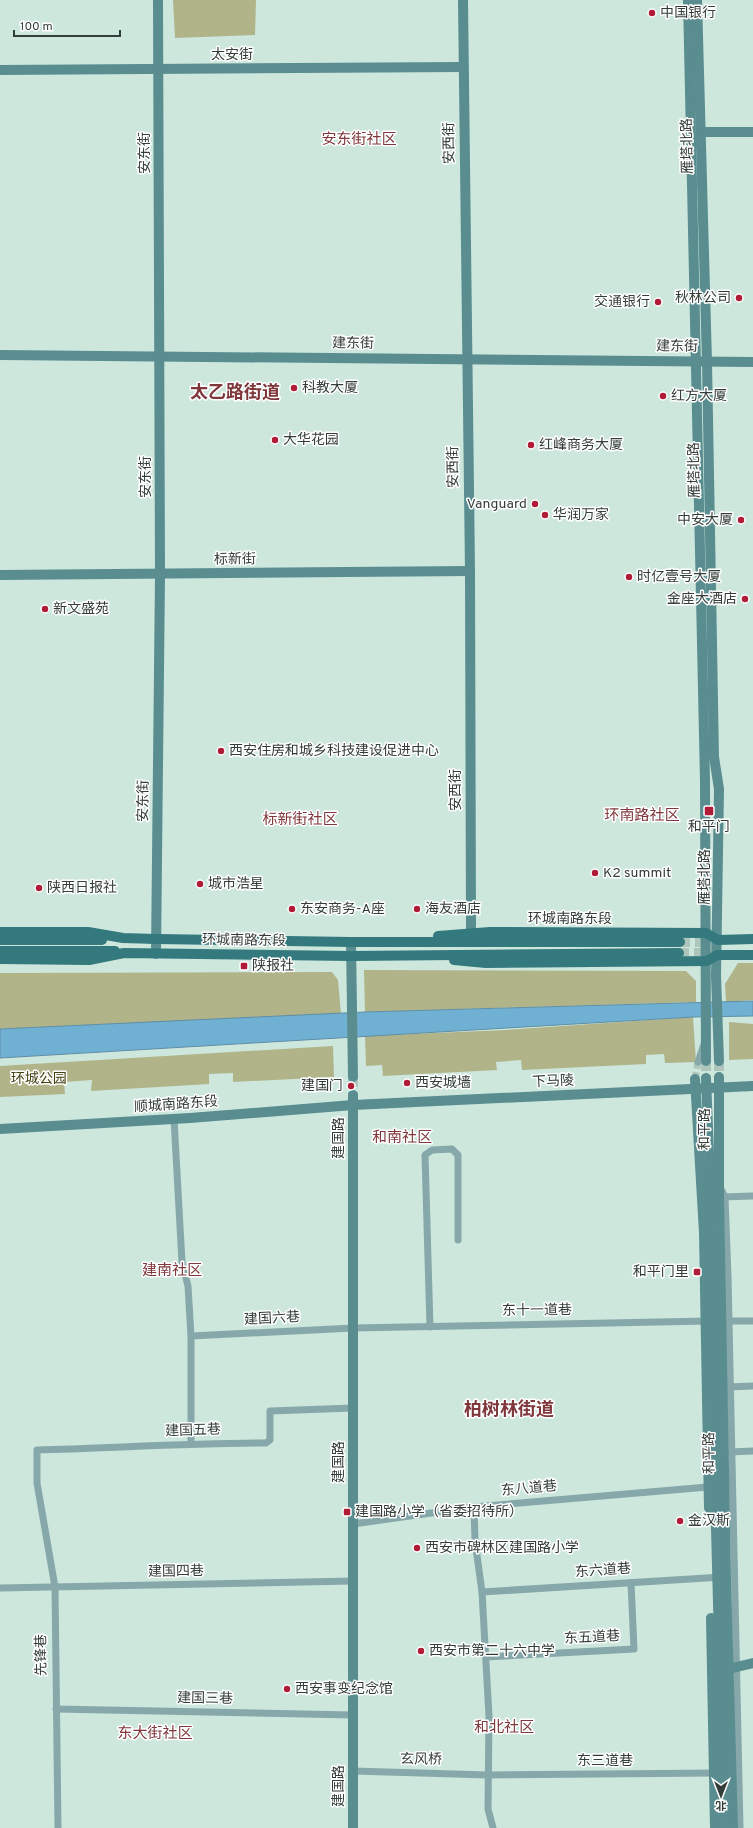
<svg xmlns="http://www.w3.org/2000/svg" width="753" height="1828" font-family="Overpass,'Noto Sans SC',sans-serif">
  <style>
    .green { fill: #b1b389 }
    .water { fill: #70b1d3; stroke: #5e8ea5 }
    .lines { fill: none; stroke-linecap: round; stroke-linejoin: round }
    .street-tunnel { stroke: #aec5bc; stroke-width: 7; stroke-dasharray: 7 3.5; stroke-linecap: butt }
    .secondary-tunnel { stroke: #aec5bc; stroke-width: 10; stroke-dasharray: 10 5; stroke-linecap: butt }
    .primary-tunnel { stroke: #aec5bc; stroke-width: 10; stroke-dasharray: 10 5; stroke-linecap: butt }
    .street { stroke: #87a8ab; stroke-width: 7 }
    .secondary { stroke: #598d90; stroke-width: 10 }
    .primary { stroke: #33797d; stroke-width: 10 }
    .poi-dot { fill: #b01c37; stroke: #fff; stroke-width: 1.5 }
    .labels { text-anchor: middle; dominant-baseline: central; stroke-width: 3; stroke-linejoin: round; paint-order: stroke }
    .poi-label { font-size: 14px; fill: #333d39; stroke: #fff; text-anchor: start }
    .street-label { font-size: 14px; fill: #333d39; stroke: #fff }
    .park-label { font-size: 14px; fill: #424313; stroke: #fff }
    .neighbourhood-label { font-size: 15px; fill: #7f373b; stroke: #fff }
    .district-label { font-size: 18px; font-weight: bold; fill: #7f373b; stroke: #fff }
  </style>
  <rect width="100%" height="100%" fill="#cde7dd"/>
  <!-- green -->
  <g class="green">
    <polygon points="173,0 256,0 255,35 175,38"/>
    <polygon points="738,963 753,963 753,1000 726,1002 725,984"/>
    <polygon points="364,970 686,971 696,981 696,1002 365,1012"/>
    <polygon points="332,972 338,980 341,1014 0,1029 0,973"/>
    <polygon points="693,1017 696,1062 665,1063 664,1054 646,1055 646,1064 522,1070 521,1060 496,1062 497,1070 383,1076 382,1065 366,1066 365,1036 505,1030"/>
    <polygon points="729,1022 753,1024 753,1059 729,1060"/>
    <polygon points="333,1046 334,1077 233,1082 233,1073 209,1074 209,1084 91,1091 92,1080 64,1082 65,1094 0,1097 0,1066"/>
  </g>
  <!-- water -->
  <polygon class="water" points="753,1001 753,1016 693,1017 0,1058 0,1029 365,1012"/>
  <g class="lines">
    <!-- street-tunnel -->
    <polyline class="street-tunnel" points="695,1079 698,1062"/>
    <!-- secondary-tunnel -->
    <g class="secondary-tunnel">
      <polyline points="706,1061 706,1078"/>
      <polyline points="719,1061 719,1077"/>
      <polyline points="353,1077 353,1095"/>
    </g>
    <!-- primary-tunnel -->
    <g class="primary-tunnel">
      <polyline points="680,942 725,942"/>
      <polyline points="679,953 713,953"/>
    </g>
    <!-- street -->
    <g class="street">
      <polyline points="698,1062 704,1044"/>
      <polyline points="174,1119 182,1262 188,1286 191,1336 191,1443"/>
      <polyline points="720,1187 725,1197 728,1276 740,1828"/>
      <polyline points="721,1197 753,1196"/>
      <polyline points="725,1321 753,1321"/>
      <polyline points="430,1327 425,1155 432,1150 452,1149 458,1155 458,1240"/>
      <polyline points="191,1336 353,1328 709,1321"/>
      <polyline points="727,1387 753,1386"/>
      <polyline points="728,1452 753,1451"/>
      <polyline points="474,1507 475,1541 482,1592 489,1716 488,1809 493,1828"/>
      <polyline points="353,1524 474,1507 708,1487"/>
      <polyline points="0,1588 353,1581"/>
      <polyline points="482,1592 722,1577"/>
      <polyline points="486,1657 634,1649 631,1583"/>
      <polyline points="56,1709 353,1715"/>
      <polyline points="353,1771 488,1775 718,1773"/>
      <path d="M58 1828 55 1587 37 1483V1450C113 1448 190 1443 266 1443L270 1440V1411L353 1408"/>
    </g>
    <!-- secondary -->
    <g class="secondary">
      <polyline points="463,0 470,571 471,933"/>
      <polyline points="688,0 705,781 706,1061"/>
      <polyline points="697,0 707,362 714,757 719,789 716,976 719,1061"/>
      <polyline points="0,70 463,67"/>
      <polyline points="701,132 753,132"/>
      <polyline points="0,355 753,362"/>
      <polyline points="0,575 470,571"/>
      <polyline points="351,942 353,1077"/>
      <polyline points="156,954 160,575 158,0"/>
      <polyline points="719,1077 719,1197 726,1577 733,1828"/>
      <polyline points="706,1078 712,1227 716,1528 724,1828"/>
      <polyline points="695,1079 704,1233 709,1508"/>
      <polyline points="0,1129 190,1118 353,1105 753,1086"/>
      <polyline points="711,1618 715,1828"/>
      <polyline points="728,1669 753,1663"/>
      <polyline points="353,1828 353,1095"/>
    </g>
    <!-- primary -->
    <g class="primary">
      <polyline points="0,932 88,932 123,938 156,939 351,942 680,942"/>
      <polyline points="438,936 490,932 706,933 718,940 753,939"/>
      <polyline points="0,940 102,940"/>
      <polyline points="0,951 115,951"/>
      <polyline points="0,959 89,960 124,953 351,956 679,953"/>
      <polyline points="454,960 486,963 707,961 717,955 753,955"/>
    </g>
  </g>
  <!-- markers -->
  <g class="poi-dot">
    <circle cx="652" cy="13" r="4"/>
    <circle cx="739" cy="298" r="4"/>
    <circle cx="658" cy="302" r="4"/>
    <circle cx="294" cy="388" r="4"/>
    <circle cx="663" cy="396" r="4"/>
    <circle cx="275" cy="440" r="4"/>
    <circle cx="531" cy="445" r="4"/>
    <circle cx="535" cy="504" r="4"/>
    <circle cx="545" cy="515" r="4"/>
    <circle cx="741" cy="520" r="4"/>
    <circle cx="629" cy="577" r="4"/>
    <circle cx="745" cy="599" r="4"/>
    <circle cx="45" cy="609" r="4"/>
    <circle cx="221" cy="751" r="4"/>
    <rect x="704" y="806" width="10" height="10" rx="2"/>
    <circle cx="595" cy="873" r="4"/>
    <circle cx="200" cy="884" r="4"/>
    <circle cx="39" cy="888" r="4"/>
    <circle cx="292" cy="909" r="4"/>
    <circle cx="417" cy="909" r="4"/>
    <rect x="240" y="962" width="8" height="8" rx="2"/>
    <circle cx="407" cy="1083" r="4"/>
    <circle cx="351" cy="1086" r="4"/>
    <rect x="693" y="1268" width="8" height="8" rx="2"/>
    <rect x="343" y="1508" width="8" height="8" rx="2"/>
    <circle cx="680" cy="1521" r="4"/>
    <circle cx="417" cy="1548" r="4"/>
    <circle cx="421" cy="1651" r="4"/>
    <circle cx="287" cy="1689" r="4"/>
  </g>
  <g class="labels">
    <!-- poi labels -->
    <g class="poi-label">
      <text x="660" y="13">中国银行</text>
      <text x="731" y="298" text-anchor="end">秋林公司</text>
      <text x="650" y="302" text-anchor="end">交通银行</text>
      <text x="302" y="388">科教大厦</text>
      <text x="671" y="396">红方大厦</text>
      <text x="283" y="440">大华花园</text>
      <text x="539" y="445">红峰商务大厦</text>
      <text x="527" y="504" text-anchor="end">Vanguard</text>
      <text x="553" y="515">华润万家</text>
      <text x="733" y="520" text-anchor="end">中安大厦</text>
      <text x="637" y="577">时亿壹号大厦</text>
      <text x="737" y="599" text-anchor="end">金座大酒店</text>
      <text x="53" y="609">新文盛苑</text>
      <text x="229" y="751">西安住房和城乡科技建设促进中心</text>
      <text x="709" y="827" text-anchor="middle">和平门</text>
      <text x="603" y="873">K2 summit</text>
      <text x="208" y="884">城市浩星</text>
      <text x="47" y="888">陕西日报社</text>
      <text x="300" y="909">东安商务-A座</text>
      <text x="425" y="909">海友酒店</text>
      <text x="252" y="966">陕报社</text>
      <text x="415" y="1083">西安城墙</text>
      <text x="343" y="1086" text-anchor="end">建国门</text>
      <text x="689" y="1272" text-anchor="end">和平门里</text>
      <text x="355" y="1512">建国路小学（省委招待所）</text>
      <text x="688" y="1521">金汉斯</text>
      <text x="425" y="1548">西安市碑林区建国路小学</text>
      <text x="429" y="1651">西安市第二十六中学</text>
      <text x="295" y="1689">西安事变纪念馆</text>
    </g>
    <!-- street labels -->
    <g class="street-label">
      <text x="232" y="55">太安街</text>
      <text transform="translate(450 143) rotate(-91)">安西街</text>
      <text transform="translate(688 146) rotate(-91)">雁塔北路</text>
      <text transform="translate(145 153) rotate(-90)">安东街</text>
      <text transform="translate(353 344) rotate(1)">建东街</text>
      <text transform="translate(677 347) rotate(1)">建东街</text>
      <text transform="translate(454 467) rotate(-91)">安西街</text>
      <text transform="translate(695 470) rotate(-91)">雁塔北路</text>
      <text transform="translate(146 477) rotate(-90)">安东街</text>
      <text transform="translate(235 560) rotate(-1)">标新街</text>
      <text transform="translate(456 790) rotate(-90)">安西街</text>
      <text transform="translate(144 801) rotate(-89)">安东街</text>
      <text transform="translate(705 877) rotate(-90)">雁塔北路</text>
      <text x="570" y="919">环城南路东段</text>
      <text transform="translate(244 941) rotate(1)">环城南路东段</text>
      <text transform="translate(553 1082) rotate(-3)">下马陵</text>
      <text transform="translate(176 1105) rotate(-4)">顺城南路东段</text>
      <text transform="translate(705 1129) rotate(-90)">和平路</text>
      <text transform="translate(339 1138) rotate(-90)">建国路</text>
      <text transform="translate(537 1311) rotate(-1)">东十一道巷</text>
      <text transform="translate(272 1319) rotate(-3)">建国六巷</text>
      <text transform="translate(193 1431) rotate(-2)">建国五巷</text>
      <text transform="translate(710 1453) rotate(-91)">和平路</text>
      <text transform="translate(339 1462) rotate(-90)">建国路</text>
      <text transform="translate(529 1489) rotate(-5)">东八道巷</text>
      <text transform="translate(603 1571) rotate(-4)">东六道巷</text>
      <text transform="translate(176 1572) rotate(-1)">建国四巷</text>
      <text transform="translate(592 1638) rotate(-3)">东五道巷</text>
      <text transform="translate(42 1655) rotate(-91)">先锋巷</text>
      <text transform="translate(205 1699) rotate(1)">建国三巷</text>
      <text transform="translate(421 1760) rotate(1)">玄风桥</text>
      <text x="605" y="1761">东三道巷</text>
      <text transform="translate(339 1786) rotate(-90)">建国路</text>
    </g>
    <!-- park labels -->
    <g class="park-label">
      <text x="39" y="1079">环城公园</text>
    </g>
    <!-- neighbourhood labels -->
    <g class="neighbourhood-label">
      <text x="359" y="140">安东街社区</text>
      <text x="642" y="816">环南路社区</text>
      <text x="300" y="820">标新街社区</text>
      <text x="402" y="1138">和南社区</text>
      <text x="172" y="1271">建南社区</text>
      <text x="504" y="1728">和北社区</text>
      <text x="155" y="1734">东大街社区</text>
    </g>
    <!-- district labels -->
    <g class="district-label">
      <text x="235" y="393">太乙路街道</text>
      <text x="509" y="1410">柏树林街道</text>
    </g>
  </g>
  <!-- north arrow -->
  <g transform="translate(721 1796) rotate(180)" stroke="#ffffff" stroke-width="3" paint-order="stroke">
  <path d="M0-3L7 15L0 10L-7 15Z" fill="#333d39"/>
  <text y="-6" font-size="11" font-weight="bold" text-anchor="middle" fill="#333d39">北</text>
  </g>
  <!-- scale -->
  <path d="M14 30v6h106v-6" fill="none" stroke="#333d39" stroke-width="2"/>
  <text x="20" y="30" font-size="12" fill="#333d39" stroke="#ffffff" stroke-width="3" paint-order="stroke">100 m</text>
</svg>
